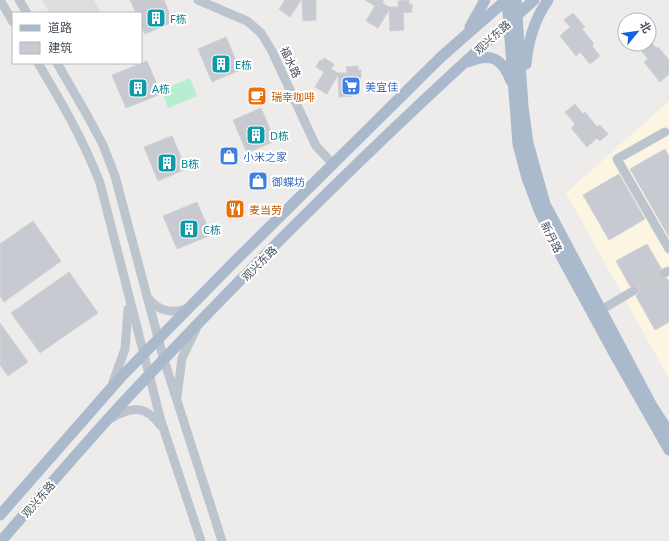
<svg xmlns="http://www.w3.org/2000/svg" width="669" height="541" font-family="'Noto Sans','Noto Sans SC',sans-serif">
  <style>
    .commercial { fill: #fbf5e2 }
    .education { fill: #dfdcdd }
    .green { fill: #b7eecf }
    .building { fill: #c8cad1; stroke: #cfd1d7 }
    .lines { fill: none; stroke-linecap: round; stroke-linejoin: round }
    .minor-tunnel { stroke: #ccccce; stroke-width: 9; stroke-dasharray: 9 4.5; stroke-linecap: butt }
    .minor { stroke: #bcc5ce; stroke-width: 9 }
    .major { stroke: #aab9cb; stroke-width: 11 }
    .labels { text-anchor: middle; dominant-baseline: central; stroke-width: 4; stroke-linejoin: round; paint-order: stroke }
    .culture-label { font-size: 11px; fill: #0d838f; stroke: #fff; text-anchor: start }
    .street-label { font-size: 11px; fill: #444e59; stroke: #fff }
    .shop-label { font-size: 11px; fill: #366cbe; stroke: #fff; text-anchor: start }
    .food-label { font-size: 11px; fill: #c56008; stroke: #fff; text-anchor: start }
  </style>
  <rect width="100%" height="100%" fill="#eeebeb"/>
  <!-- commercial -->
  <polygon class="commercial" points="669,101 669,379 566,193"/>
  <!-- education -->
  <polygon class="education" points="42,0 94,0 101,13 50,13"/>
  <!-- green -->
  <polygon class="green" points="190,78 197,96 168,108 161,90"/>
  <!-- building -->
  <g class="building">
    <polygon points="130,0 164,0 173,22 145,34 141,25 141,13 136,13"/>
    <polygon points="285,0 301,0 290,17 279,9"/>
    <polygon points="302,0 316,0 316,20 303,21"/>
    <polygon points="365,0 384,0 382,3 389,7 398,7 398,1 409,0 409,4 412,4 412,12 403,13 404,30 390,31 389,10 378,28 366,21 375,6"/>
    <polygon points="573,13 585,27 582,29 594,44 592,46 600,56 590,64 580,52 576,56 560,36 570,27 564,20"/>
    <polygon points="226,37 240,70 212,82 198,49"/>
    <polygon points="636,44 653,44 656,48 658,47 669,60 669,74 660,82 644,62 648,59"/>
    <polygon points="324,58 334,64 331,69 338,73 347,73 346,67 358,66 358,70 361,70 361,78 352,79 353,96 339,97 338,75 327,94 315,87 324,72 316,67 320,60 322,61"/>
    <polygon points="147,61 161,94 126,108 112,75"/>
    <polygon points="575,104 583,114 585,112 597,127 600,125 608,134 600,141 597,138 587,147 571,128 575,124 565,112"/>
    <polygon points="261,108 275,141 247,153 233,120"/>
    <polygon points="172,136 186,169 158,181 144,147"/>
    <polygon points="665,149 669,156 669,237 630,169"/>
    <polygon points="619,174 645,219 609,240 583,195"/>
    <polygon points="197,202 211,235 177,249 163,216"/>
    <polygon points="33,221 61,261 4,302 0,296 0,244"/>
    <polygon points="647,244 661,268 658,272 659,276 663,279 667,278 669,282 669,322 655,330 636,296 638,294 638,288 636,286 630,286 616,261"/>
    <polygon points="69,272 98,313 40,353 11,313"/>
    <polygon points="0,323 28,362 8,376 0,365"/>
  </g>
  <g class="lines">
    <!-- minor-tunnel -->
    <polyline class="minor-tunnel" points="633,291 664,273"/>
    <!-- minor -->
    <g class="minor">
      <polyline points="0,0 13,22"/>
      <polyline points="19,0 27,13"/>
      <polyline points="198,0 247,21 261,33 272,51 316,146 333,164"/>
      <path d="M38 63C62 103 83 139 100 183L161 421 201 541"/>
      <polyline points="57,63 87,115 103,145 115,176 164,360 222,541"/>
      <polyline points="665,132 617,159 669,249"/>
      <polyline points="664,273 669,271"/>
      <path d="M148 298C159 312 172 314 189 308"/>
      <polyline points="601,310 633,291"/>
      <polyline points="113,382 125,349 128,309"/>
      <polyline points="177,397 182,358 196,329"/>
      <path d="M110 419C130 407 145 404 160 425"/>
    </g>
    <!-- major -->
    <g class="major">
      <polyline points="507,0 518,144 527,178 539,210 554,243 614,353 669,450"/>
      <polyline points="516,0 523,107 528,143 545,204 652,406 669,432"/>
      <polyline points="470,27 485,0"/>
      <path d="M468 62C491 52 502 58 511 81"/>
      <path d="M526 64C528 40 534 20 548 0"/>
      <polyline points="0,515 121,377 240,256 441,57 506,0"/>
      <path d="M1 541C44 492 86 442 130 395 259 258 393 124 534 0"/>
    </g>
  </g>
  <!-- icons -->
  <defs>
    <symbol id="building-square" viewBox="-11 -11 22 22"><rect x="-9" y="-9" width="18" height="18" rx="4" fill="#0f9aa8" stroke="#fff"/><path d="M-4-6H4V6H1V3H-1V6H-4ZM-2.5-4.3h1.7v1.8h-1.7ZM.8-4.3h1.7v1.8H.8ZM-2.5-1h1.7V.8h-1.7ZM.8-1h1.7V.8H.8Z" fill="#fff"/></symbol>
    <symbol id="supermarket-square" viewBox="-11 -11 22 22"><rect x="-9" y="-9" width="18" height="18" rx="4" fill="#3f7fe0" stroke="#fff"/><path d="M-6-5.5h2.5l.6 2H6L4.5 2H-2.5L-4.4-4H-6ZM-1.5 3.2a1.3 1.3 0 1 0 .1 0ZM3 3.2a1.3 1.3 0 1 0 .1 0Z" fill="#fff"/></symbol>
    <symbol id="cafe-square" viewBox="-11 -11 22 22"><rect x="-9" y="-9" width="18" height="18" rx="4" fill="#e8710a" stroke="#fff"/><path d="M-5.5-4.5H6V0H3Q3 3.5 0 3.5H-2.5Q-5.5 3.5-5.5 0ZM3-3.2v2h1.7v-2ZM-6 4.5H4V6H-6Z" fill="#fff"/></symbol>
    <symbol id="shop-square" viewBox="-11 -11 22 22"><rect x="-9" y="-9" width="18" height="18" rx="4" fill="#3f7fe0" stroke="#fff"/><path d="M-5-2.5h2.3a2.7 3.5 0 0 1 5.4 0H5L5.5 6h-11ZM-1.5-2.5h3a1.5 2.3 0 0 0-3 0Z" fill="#fff"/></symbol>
    <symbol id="restaurant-square" viewBox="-11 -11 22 22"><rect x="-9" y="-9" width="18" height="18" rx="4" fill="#e8710a" stroke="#fff"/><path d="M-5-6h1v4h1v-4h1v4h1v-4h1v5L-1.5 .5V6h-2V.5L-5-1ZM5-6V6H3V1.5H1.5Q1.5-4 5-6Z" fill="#fff"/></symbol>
  </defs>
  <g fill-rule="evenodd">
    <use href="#building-square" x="145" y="7" width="22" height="22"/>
    <use href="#building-square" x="210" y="53" width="22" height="22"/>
    <use href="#supermarket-square" x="340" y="75" width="22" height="22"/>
    <use href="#building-square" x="127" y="77" width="22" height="22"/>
    <use href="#cafe-square" x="246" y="85" width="22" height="22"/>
    <use href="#building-square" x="245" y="124" width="22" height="22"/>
    <use href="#shop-square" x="218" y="145" width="22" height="22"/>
    <use href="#building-square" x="156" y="152" width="22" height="22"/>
    <use href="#shop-square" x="247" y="170" width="22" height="22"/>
    <use href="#restaurant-square" x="224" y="198" width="22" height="22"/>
    <use href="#building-square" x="178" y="218" width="22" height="22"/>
  </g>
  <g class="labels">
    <!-- culture labels -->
    <g class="culture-label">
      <text x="170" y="18">F栋</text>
      <text x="235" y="64">E栋</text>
      <text x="152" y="88">A栋</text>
      <text x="270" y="135">D栋</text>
      <text x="181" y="163">B栋</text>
      <text x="203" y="229">C栋</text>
    </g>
    <!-- street labels -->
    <g class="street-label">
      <text transform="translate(492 37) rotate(-42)">观兴东路</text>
      <text transform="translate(291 62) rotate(65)">福水路</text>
      <text transform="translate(552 237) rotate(63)">新丹路</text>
      <text transform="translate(259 263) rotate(-45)">观兴东路</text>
      <text transform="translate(38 499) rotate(-49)">观兴东路</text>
    </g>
    <!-- shop labels -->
    <g class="shop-label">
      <text x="365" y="86">美宜佳</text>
      <text x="243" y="156">小米之家</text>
      <text x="272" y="181">御蝶坊</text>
    </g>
    <!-- food labels -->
    <g class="food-label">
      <text x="271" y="96">瑞幸咖啡</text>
      <text x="249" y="209">麦当劳</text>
    </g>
  </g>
  <!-- legend -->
  <rect x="12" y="12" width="130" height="52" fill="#ffffff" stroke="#b4b8bd"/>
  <rect x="20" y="25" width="20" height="6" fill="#aab9cb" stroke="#b4b8bd"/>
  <text x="48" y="32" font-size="12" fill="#444e59">道路</text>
  <rect x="20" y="42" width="20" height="12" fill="#c8cad1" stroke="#b4b8bd"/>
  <text x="48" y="52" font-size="12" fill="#444e59">建筑</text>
  <!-- north arrow -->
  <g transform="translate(637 32) rotate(61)"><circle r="19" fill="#ffffff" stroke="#b4b8bd"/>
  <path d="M0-3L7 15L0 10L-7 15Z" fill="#1664dd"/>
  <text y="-6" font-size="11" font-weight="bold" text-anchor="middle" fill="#444e59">北</text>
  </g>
</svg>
